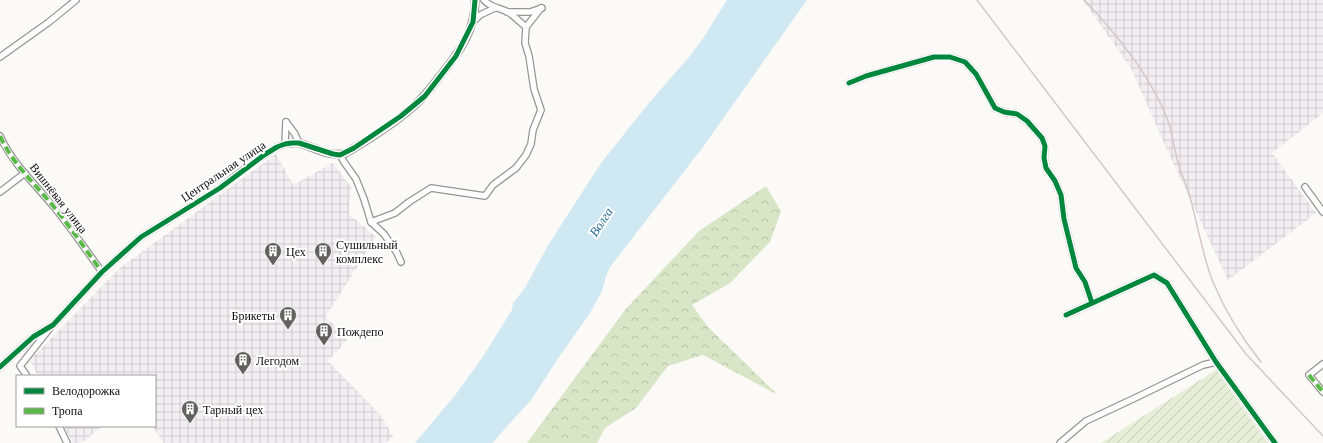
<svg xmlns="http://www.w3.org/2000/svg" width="1323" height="443" font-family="'Libre Baskerville',serif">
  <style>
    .industrial { fill: url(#industrial-grid) }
    .forest { fill: url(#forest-crowns) }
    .garden { fill: url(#garden-furrows) }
    .water { fill: #d0e8f2 }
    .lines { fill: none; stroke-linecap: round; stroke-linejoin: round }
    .minor-casing { stroke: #959593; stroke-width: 8 }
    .tertiary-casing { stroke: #959593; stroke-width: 9 }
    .minor { stroke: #fefefe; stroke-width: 5.5 }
    .tertiary { stroke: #fefefe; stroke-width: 7 }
    .rail { stroke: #d6c8c9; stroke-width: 1.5 }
    .quiet { stroke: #58b947; stroke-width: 4; stroke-dasharray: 8 4; stroke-linecap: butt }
    .cycleway-casing { stroke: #fff; stroke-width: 8 }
    .cycleway { stroke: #00873e; stroke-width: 5 }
    .labels { text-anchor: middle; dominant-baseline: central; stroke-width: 4; stroke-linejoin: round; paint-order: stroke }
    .street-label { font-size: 12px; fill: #0f0f0f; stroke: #fff }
    .poi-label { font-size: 12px; fill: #0f0f0f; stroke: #fff; text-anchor: start }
    .water-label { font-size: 13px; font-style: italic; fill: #256a94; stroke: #fff }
  </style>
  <defs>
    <pattern id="industrial-grid" width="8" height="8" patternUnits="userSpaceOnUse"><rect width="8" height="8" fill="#f2eef1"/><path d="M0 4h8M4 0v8" fill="none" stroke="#cecbcd"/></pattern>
    <pattern id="forest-crowns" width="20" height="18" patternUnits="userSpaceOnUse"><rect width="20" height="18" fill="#d8e5c7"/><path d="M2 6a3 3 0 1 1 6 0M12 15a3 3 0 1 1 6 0" fill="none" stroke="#b8c3aa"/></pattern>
    <pattern id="garden-furrows" width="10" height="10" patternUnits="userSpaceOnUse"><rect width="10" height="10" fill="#e6eed8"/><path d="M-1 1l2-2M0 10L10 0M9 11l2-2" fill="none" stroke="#c4cbb8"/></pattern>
  </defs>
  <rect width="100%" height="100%" fill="#fbfaf6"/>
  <!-- industrial -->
  <g class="industrial">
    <polygon points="1083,0 1323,0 1323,113 1272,153 1316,213 1228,280 1163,141 1132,70"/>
    <polygon points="276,154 293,185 333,163 351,187 349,214 376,237 326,316 347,340 328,361 382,417 393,436 386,443 164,443 152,426 155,426 155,376 38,376 30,360 120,268"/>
    <polygon points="64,426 103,426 81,443 73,443"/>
  </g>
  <!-- forest -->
  <polygon class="forest" points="766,186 781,211 770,242 730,283 692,305 708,327 778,395 703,355 668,366 636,408 605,428 597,443 527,443 625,310 699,231"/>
  <!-- garden -->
  <polygon class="garden" points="1216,370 1268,443 1101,443"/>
  <!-- water -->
  <polygon class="water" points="727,0 807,0 703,147 610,267 606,276 602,291 590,313 559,357 531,400 492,443 415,443 456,394 482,358 512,310 513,303 525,288 547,247 601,163 649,103 689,57 702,40"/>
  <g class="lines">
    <defs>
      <g id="minor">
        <path d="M484 0C492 9 499 7 508 12 514 16 520 22 526 27"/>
        <polyline points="507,12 530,12 542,8"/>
        <polyline points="473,22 480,15 495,8"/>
        <polyline points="526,27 541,8"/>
        <polyline points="0,57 49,22 76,0"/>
        <polyline points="849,83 866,76 934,57 950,57 965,62 976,74 995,108 1004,112 1017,114 1027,121 1042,138 1045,146 1044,158 1046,168 1055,181 1061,195 1064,219 1076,268 1085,282 1092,303"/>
        <path d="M0 136C12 163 35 184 54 207 71 228 86 250 102 272"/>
        <polyline points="285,144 286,122"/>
        <polyline points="340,155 344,162 356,179 364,199 371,222 384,234 397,253 401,262"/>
        <polyline points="1305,187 1323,212"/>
        <polyline points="0,192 25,173"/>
        <polyline points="371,222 395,213 409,202 431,188 485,196 493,185 516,168 526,155 531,144 533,130 541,110 534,89 529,56 525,43 526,27"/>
        <polyline points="1066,315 1154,275 1167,283 1216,362 1275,443"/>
        <polyline points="1323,364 1309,375 1323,392"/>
        <polyline points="0,367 33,337 53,325 102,272 141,237 220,188 249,165 277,147 285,144 299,143 295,134 286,122"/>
        <polyline points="27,376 20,366 50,328"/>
        <polyline points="59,426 67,443"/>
        <polyline points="1060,443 1086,421 1135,398 1203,365 1216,362"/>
      </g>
      <path id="tertiary" d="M299 143C314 147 331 158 346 153 368 140 396 122 414 106 424 97 432 87 440 76 458 54 476 30 475 0"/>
    </defs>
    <!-- minor casing -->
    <use href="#minor" class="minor-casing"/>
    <!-- tertiary casing -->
    <use href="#tertiary" class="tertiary-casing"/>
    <!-- minor -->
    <use href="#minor" class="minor"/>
    <!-- tertiary -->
    <use href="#tertiary" class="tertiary"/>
    <!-- rail -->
    <g class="rail">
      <polyline points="977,0 1246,354 1323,436"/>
      <path d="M1084 0C1116 33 1154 80 1169 124 1173 138 1175 152 1179 166 1184 180 1190 194 1193 209 1199 232 1204 260 1213 282 1225 311 1242 338 1261 362"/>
    </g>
    <!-- quiet -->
    <g class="quiet">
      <path d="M0 136C12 163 35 184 54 207 71 228 86 250 102 272"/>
      <polyline points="1309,375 1323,392"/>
    </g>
    <defs>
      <g id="cycleway">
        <polyline points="849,83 866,76 934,57 950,57 965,62 976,74 995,108 1004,112 1017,114 1027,121 1042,138 1045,146 1044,158 1046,168 1055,181 1061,195 1064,219 1076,268 1085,282 1092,303"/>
        <polyline points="1066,315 1154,275 1167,283 1216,362 1275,443"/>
        <polyline points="0,367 33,337 53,325 102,272 141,237 220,188 264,155 277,147 285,144 292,143 299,143 333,154 340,155 354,148 401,116 425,96 456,56 473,22 475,0"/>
      </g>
    </defs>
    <!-- cycleway casing -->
    <use href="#cycleway" class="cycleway-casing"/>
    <!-- cycleway -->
    <use href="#cycleway" class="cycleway"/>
  </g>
  <!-- icons -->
  <defs>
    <symbol id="building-pin" viewBox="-11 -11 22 30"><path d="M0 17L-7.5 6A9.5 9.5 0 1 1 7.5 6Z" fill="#626160" stroke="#fff"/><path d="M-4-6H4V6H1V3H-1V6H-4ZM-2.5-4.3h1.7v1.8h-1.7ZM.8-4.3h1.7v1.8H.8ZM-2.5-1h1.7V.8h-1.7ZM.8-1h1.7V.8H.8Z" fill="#fff"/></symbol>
  </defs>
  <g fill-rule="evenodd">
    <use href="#building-pin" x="263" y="241" width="20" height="27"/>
    <use href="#building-pin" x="313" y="241" width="20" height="27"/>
    <use href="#building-pin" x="278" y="305" width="20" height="27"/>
    <use href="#building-pin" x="314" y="321" width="20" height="27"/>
    <use href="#building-pin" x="233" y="350" width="20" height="27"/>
    <use href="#building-pin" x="180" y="399" width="20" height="27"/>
  </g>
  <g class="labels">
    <!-- street labels -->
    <g class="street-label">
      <text transform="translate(223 171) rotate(-34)">Центральная улица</text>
      <text transform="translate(59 198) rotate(52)">Вишнёвая улица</text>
    </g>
    <!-- poi labels -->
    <g class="poi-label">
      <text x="336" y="244">Сушильный<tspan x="336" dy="14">комплекс</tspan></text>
      <text x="286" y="251">Цех</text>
      <text x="275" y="315" text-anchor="end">Брикеты</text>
      <text x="337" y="331">Пождепо</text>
      <text x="256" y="360">Легодом</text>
      <text x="203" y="409">Тарный цех</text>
    </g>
    <!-- water labels -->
    <g class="water-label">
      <text transform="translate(601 222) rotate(-57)">Волга</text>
    </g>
  </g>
  <!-- legend -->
  <rect x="16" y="375" width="140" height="52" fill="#ffffff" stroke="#9f9f9f"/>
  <rect x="24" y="388" width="20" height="6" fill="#00873e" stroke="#9f9f9f"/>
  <text x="52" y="395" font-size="12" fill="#0f0f0f">Велодорожка</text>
  <rect x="24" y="408" width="20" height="6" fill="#58b947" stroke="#9f9f9f"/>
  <text x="52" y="415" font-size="12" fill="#0f0f0f">Тропа</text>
</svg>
